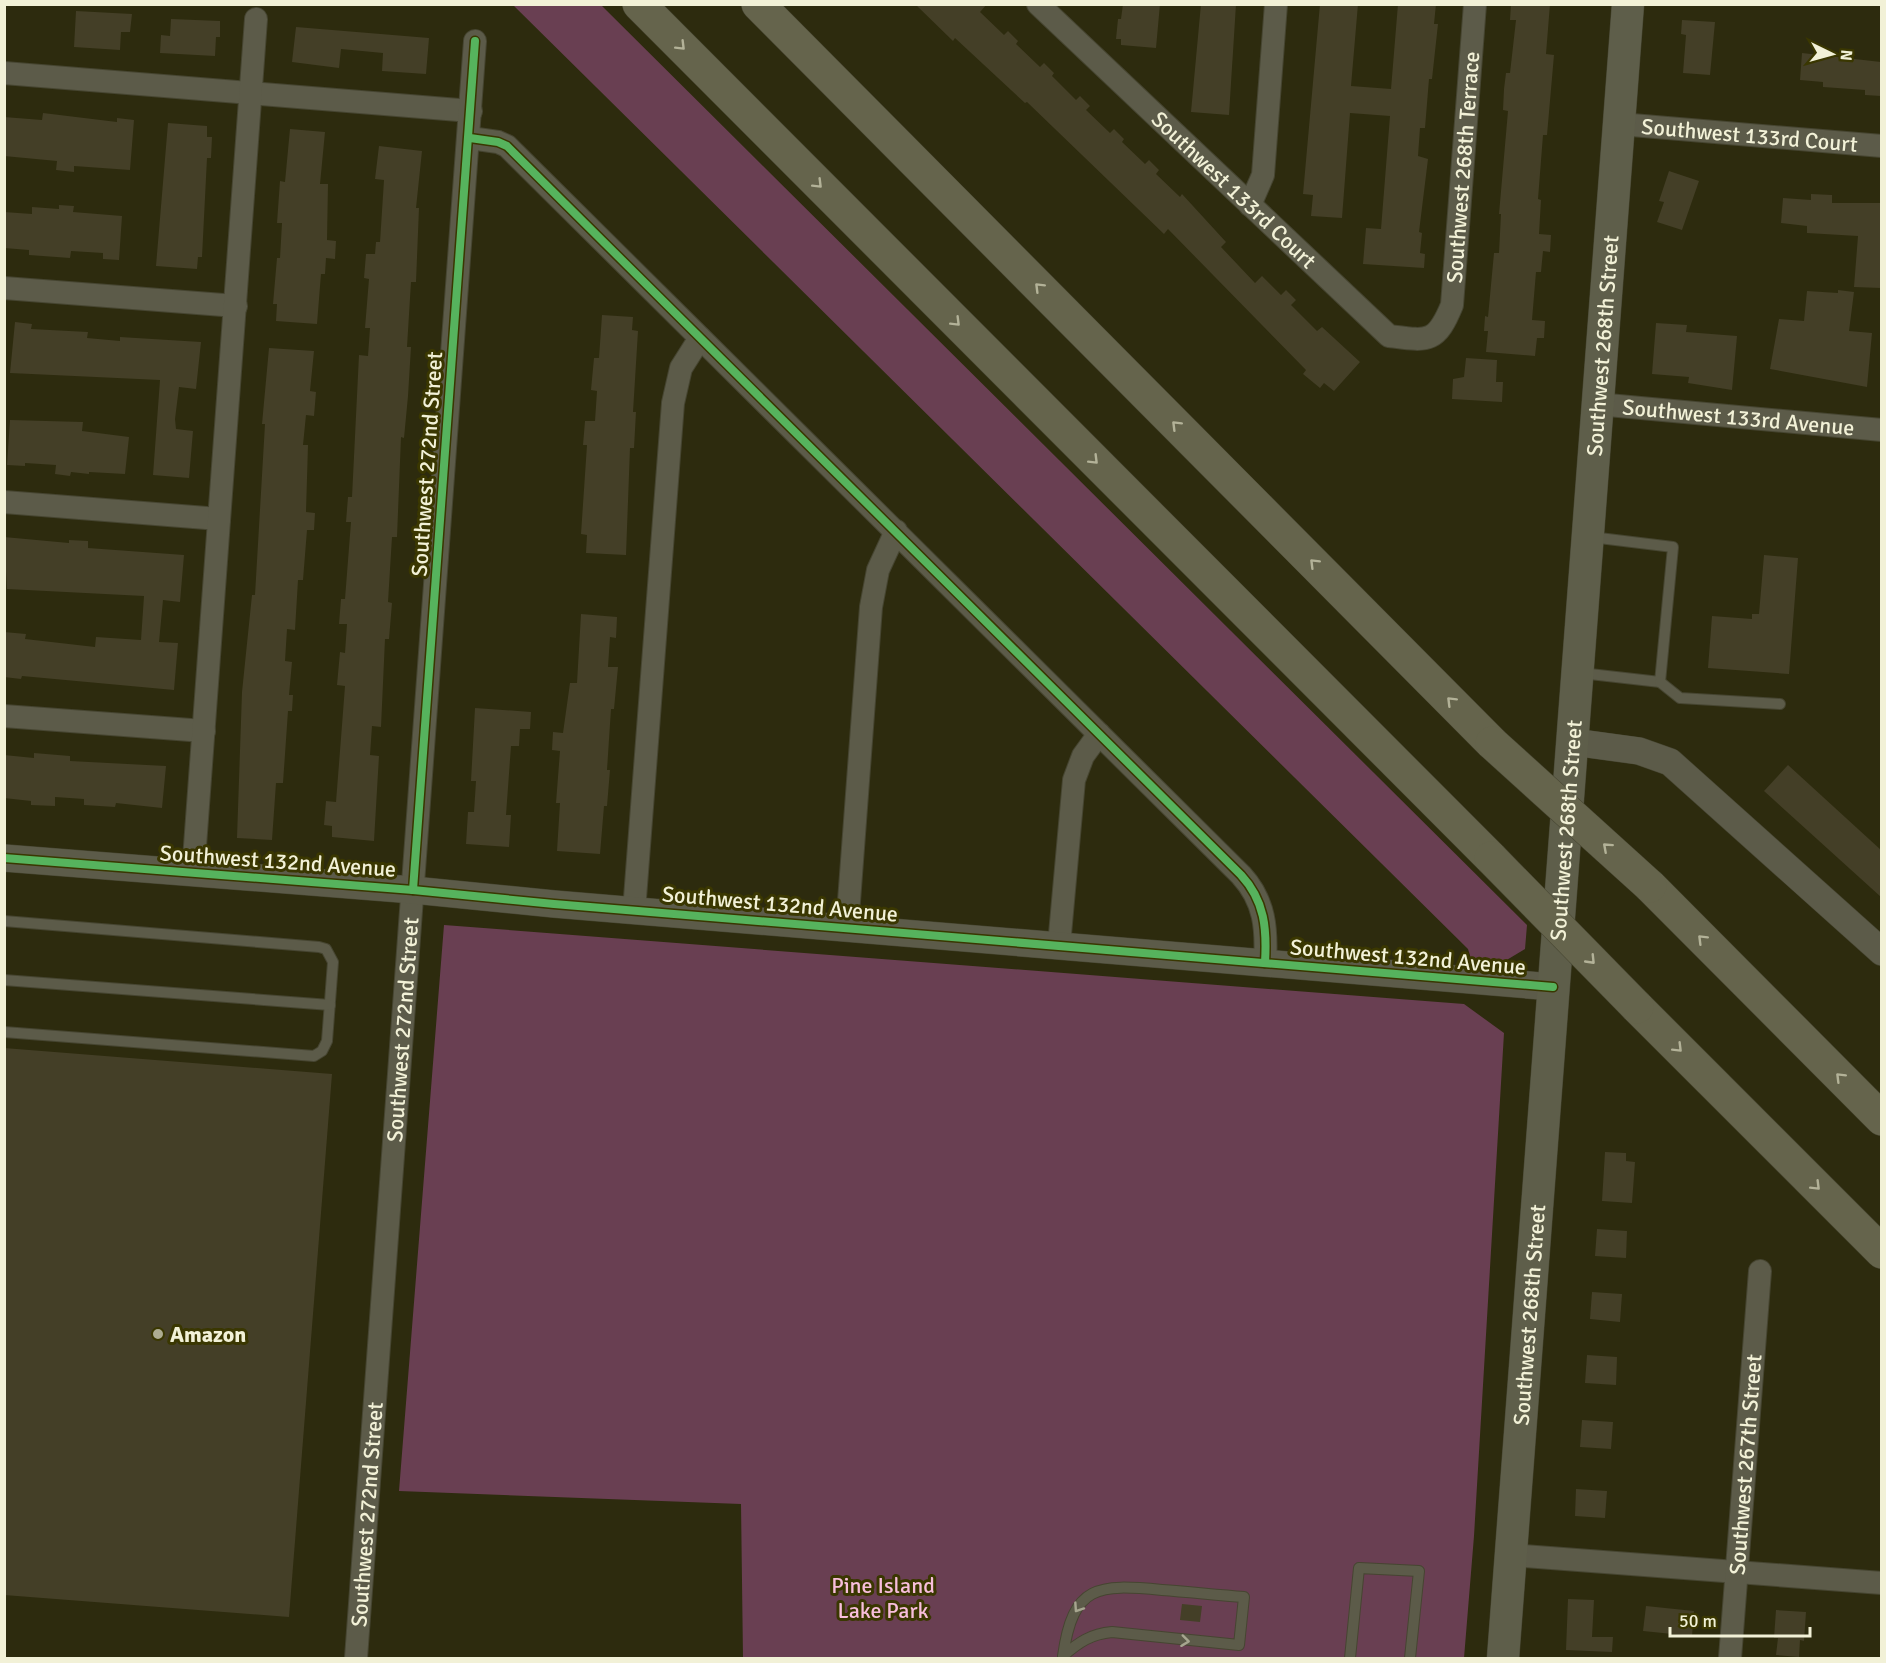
<svg xmlns="http://www.w3.org/2000/svg" width="1886" height="1663" font-family="Signika,sans-serif">
  <style>
    .green { fill: #693f52 }
    .building { fill: #443f27 }
    .lines { fill: none; stroke-linecap: round; stroke-linejoin: round }
    .service-casing { stroke: #464531; stroke-width: 12 }
    .minor-casing { stroke: #464531; stroke-width: 24 }
    .tertiary-casing { stroke: #464531; stroke-width: 28 }
    .secondary-casing { stroke: #464531; stroke-width: 33 }
    .motorway-casing { stroke: #464531; stroke-width: 34 }
    .service { stroke: #5c5b49; stroke-width: 10 }
    .minor { stroke: #5c5b49; stroke-width: 22 }
    .tertiary { stroke: #5c5b49; stroke-width: 27 }
    .secondary { stroke: #5e5e4a; stroke-width: 32 }
    .motorway { stroke: #65644c; stroke-width: 33 }
    .motorway-bridge-casing { stroke: #464531; stroke-width: 34; stroke-linecap: butt }
    .motorway-bridge { stroke: #65644c; stroke-width: 33 }
    .cycleway-casing { stroke: #3a3701; stroke-width: 11 }
    .cycleway { stroke: #56b35d; stroke-width: 8 }
    .oneway { stroke: #b3b298 }
    .oneway2 { stroke: #a7a690 }
    .poi-dot { fill: #adac91; stroke: #3a3701; stroke-width: 2 }
    .labels { text-anchor: middle; dominant-baseline: central; stroke-width: 6; stroke-linejoin: round; paint-order: stroke }
    .street-label { font-size: 22px; fill: #f2f1d7; stroke: #3a3701 }
    .poi-label { font-size: 22px; font-weight: bold; fill: #f2f1d7; stroke: #3a3701; text-anchor: start }
    .park-label { font-size: 22px; fill: #f8bedc; stroke: #3a3701 }
  </style>
  <rect width="100%" height="100%" fill="#2d2b0e"/>
  <!-- green -->
  <g class="green">
    <polygon points="513,5 601,5 1527,925 1525,949 1500,964 1473,965 1468,949"/>
    <polygon points="444,925 1464,1004 1504,1033 1474,1536 1464,1658 743,1658 741,1504 399,1491"/>
  </g>
  <!-- building -->
  <g class="building">
    <polygon points="915,4 987,4 980,12 1004,35 1008,31 1018,41 1016,44 1040,67 1044,63 1054,73 1052,76 1076,100 1080,96 1090,106 1086,110 1110,133 1114,129 1124,139 1122,142 1145,164 1149,160 1159,170 1156,174 1180,197 1182,194 1226,242 1221,247 1255,283 1262,276 1281,295 1286,290 1296,300 1291,305 1317,331 1322,327 1360,362 1334,391 1324,383 1320,388 1303,374 1306,370 1168,229 1164,234 1027,102 1025,103 955,38 953,41"/>
    <polygon points="1123,4 1160,4 1156,48 1121,45 1121,39 1116,39 1118,19 1121,19"/>
    <polygon points="1201,4 1236,4 1229,115 1191,112"/>
    <polygon points="1320,4 1358,4 1351,86 1391,89 1398,4 1436,4 1434,24 1438,24 1432,79 1429,79 1425,128 1420,128 1418,156 1428,159 1419,232 1422,233 1420,253 1425,254 1424,268 1363,264 1366,228 1381,229 1390,116 1350,113 1342,218 1311,216 1313,195 1303,194"/>
    <polygon points="1511,4 1550,4 1546,54 1554,55 1547,135 1543,135 1538,199 1541,200 1539,234 1551,235 1550,252 1543,251 1541,272 1536,272 1532,320 1545,321 1544,338 1537,338 1535,356 1486,352 1488,331 1484,331 1485,316 1488,317 1494,253 1499,253 1501,214 1499,214 1508,111 1503,110 1504,89 1506,73 1510,73 1516,20 1510,20"/>
    <polygon points="76,11 132,14 130,32 121,32 120,50 74,47"/>
    <polygon points="171,19 220,21 220,37 216,37 215,56 160,53 161,35 170,36"/>
    <polygon points="1682,20 1715,22 1710,75 1683,73 1686,35 1681,34"/>
    <polygon points="296,27 429,38 426,74 382,71 383,53 341,49 339,68 292,62"/>
    <polygon points="1802,53 1881,62 1881,96 1865,95 1865,90 1823,87 1823,82 1800,80"/>
    <polygon points="43,113 117,122 117,118 134,120 130,170 74,166 74,172 56,170 57,161 4,156 4,117 42,120"/>
    <polygon points="168,123 207,126 207,137 212,137 211,158 207,158 202,257 198,257 197,269 156,266"/>
    <polygon points="290,129 325,132 320,184 328,184 327,240 336,241 335,259 326,258 325,274 321,274 317,324 276,321 277,304 273,304 277,258 280,258 282,223 277,223 280,181 285,182"/>
    <polygon points="379,146 422,151 416,208 419,208 416,282 411,282 407,347 411,347 408,396 404,438 401,437 397,537 392,537 388,602 392,603 389,639 385,639 381,727 372,726 370,755 379,756 374,841 332,837 332,826 324,825 326,801 336,802 341,738 345,686 337,685 340,652 345,653 347,624 339,624 341,599 345,599 351,522 346,522 348,497 352,497 359,355 368,356 370,328 365,328 369,279 364,278 366,254 375,254 376,242 380,242 384,180 375,179"/>
    <polygon points="1669,171 1699,181 1682,230 1657,222 1664,202 1659,201"/>
    <polygon points="1811,194 1832,195 1832,203 1881,203 1881,288 1854,287 1858,236 1807,233 1807,226 1781,223 1783,198 1811,200"/>
    <polygon points="59,205 74,206 73,212 122,216 119,260 103,259 103,253 71,251 70,258 29,255 29,250 4,248 4,212 32,214 32,207 59,209"/>
    <polygon points="1838,290 1854,292 1849,331 1872,333 1867,387 1770,369 1779,319 1804,321 1807,291 1838,293"/>
    <polygon points="602,315 633,317 632,330 638,331 633,412 636,412 634,448 630,448 626,555 586,553 587,535 581,534 587,445 583,445 585,421 595,421 597,391 591,390 594,358 599,358"/>
    <polygon points="15,322 32,324 31,329 88,332 87,338 120,341 120,337 201,342 196,389 179,387 175,419 176,429 193,431 189,478 153,475 160,380 10,373"/>
    <polygon points="1656,323 1687,325 1686,332 1737,336 1732,390 1688,383 1689,377 1652,374"/>
    <polygon points="269,348 314,351 310,391 316,392 314,416 306,415 303,445 308,445 306,512 315,513 314,530 307,530 303,580 298,580 295,630 287,629 285,661 292,662 289,695 293,695 292,711 288,711 283,783 276,783 272,840 237,838 242,692 252,595 255,595 265,424 262,424"/>
    <polygon points="1466,358 1497,360 1496,382 1503,382 1502,402 1452,399 1453,379 1464,377"/>
    <polygon points="10,420 83,422 82,431 129,437 125,474 89,472 89,474 71,472 70,476 55,474 56,465 25,463 25,466 7,465"/>
    <polygon points="4,537 69,543 69,540 88,541 88,548 184,555 180,602 163,600 159,642 178,643 174,690 22,676 21,679 4,677 4,632 26,634 25,639 95,647 96,637 141,640 144,596 7,589"/>
    <polygon points="1764,555 1798,558 1789,674 1708,668 1712,616 1752,619 1752,614 1759,614"/>
    <polygon points="581,614 617,617 616,638 610,637 608,667 618,667 614,709 611,709 607,770 610,770 607,806 604,806 600,854 557,851 560,803 556,803 560,751 552,750 553,732 563,733 570,683 577,683"/>
    <polygon points="475,708 531,712 530,729 520,729 519,746 511,746 506,815 511,815 509,847 466,844 468,812 474,812 476,781 471,781"/>
    <polygon points="34,753 70,756 70,761 166,766 162,808 116,803 115,807 84,805 84,799 55,797 55,806 31,805 31,801 4,798 4,755 34,758"/>
    <polygon points="1788,765 1881,850 1881,897 1764,791"/>
    <polygon points="4,1048 332,1074 289,1617 4,1595"/>
    <polygon points="1605,1152 1626,1153 1626,1161 1635,1162 1632,1203 1602,1201"/>
    <polygon points="1597,1229 1627,1231 1626,1258 1595,1256"/>
    <polygon points="1592,1292 1622,1294 1620,1322 1590,1319"/>
    <polygon points="1587,1355 1617,1357 1616,1385 1585,1383"/>
    <polygon points="1582,1420 1613,1422 1611,1449 1580,1447"/>
    <polygon points="1576,1489 1607,1491 1605,1518 1575,1516"/>
    <polygon points="1568,1599 1594,1600 1592,1637 1613,1637 1612,1652 1566,1650"/>
    <polygon points="1182,1604 1202,1606 1200,1622 1180,1620"/>
    <polygon points="1646,1606 1694,1611 1692,1636 1643,1631"/>
    <polygon points="1776,1610 1806,1612 1804,1641 1800,1640 1799,1657 1776,1655 1778,1638 1774,1638"/>
  </g>
  <g class="lines">
    <defs>
      <g id="service">
        <polyline points="1581,673 1660,682 1673,547 1591,537"/>
        <polyline points="1660,682 1680,698 1780,704"/>
        <polyline points="4,921 319,947 326,949 333,962 327,1041 322,1051 314,1056 4,1032"/>
        <polyline points="4,980 330,1005"/>
        <path d="M1063 1658V1656C1073 1584 1098 1584 1162 1590 1189 1592 1217 1595 1244 1597L1239 1645 1112 1632C1091 1634 1079 1642 1063 1656"/>
        <polyline points="1350,1658 1359,1568 1419,1571 1410,1658"/>
      </g>
      <g id="minor">
        <path id="s1" d="M1038 4 1389 336C1428 341 1436 344 1452 305L1475 4"/>
        <polyline points="4,73 471,111"/>
        <path id="s2" d="M1620 124 1882 146"/>
        <path d="M470 138 498 142 507 146 1241 875C1265 901 1267 929 1265 963"/>
        <polyline points="1250,205 1263,175 1276,4"/>
        <polyline points="4,288 236,306"/>
        <path id="s3" d="M1597 404 1882 430"/>
        <polyline points="4,502 219,519"/>
        <polyline points="4,716 204,731"/>
        <polyline points="193,873 256,19"/>
        <polyline points="634,911 673,403 681,368 700,338"/>
        <polyline points="847,928 871,607 878,570 896,531"/>
        <polyline points="1059,945 1074,780 1083,756 1099,734"/>
        <polyline points="1511,1555 1882,1583"/>
        <path id="s4" d="M356 1658 475 41"/>
        <path id="s5" d="M1730 1658 1760 1271"/>
      </g>
      <g id="tertiary">
        <polyline points="1573,742 1639,751 1670,762 1882,952"/>
        <polyline points="4,858 413,890 554,904 1553,987"/>
      </g>
      <g id="secondary">
        <path id="s6" d="M1503 1658 1628 4"/>
      </g>
      <g id="motorway">
        <polyline points="639,4 1491,858"/>
        <polyline points="758,4 1492,743"/>
        <polyline points="1650,886 1882,1119"/>
        <polyline points="1637,1007 1882,1252"/>
      </g>
    </defs>
    <!-- service casing -->
    <use href="#service" class="service-casing"/>
    <!-- minor casing -->
    <use href="#minor" class="minor-casing"/>
    <!-- tertiary casing -->
    <use href="#tertiary" class="tertiary-casing"/>
    <!-- secondary casing -->
    <use href="#secondary" class="secondary-casing"/>
    <!-- motorway casing -->
    <use href="#motorway" class="motorway-casing"/>
    <!-- service -->
    <use href="#service" class="service"/>
    <!-- minor -->
    <use href="#minor" class="minor"/>
    <!-- tertiary -->
    <use href="#tertiary" class="tertiary"/>
    <!-- secondary -->
    <use href="#secondary" class="secondary"/>
    <!-- motorway -->
    <use href="#motorway" class="motorway"/>
    <defs>
      <g id="motorway-bridge">
        <polyline points="1492,743 1650,886"/>
        <polyline points="1491,858 1637,1007"/>
      </g>
    </defs>
    <!-- motorway-bridge casing -->
    <use href="#motorway-bridge" class="motorway-bridge-casing"/>
    <!-- motorway-bridge -->
    <use href="#motorway-bridge" class="motorway-bridge"/>
    <defs>
      <g id="cycleway">
        <path d="M470 138 498 142 507 146 1241 875C1265 901 1267 929 1265 963"/>
        <polyline points="4,858 413,890 554,904 1553,987"/>
        <polyline points="413,890 475,41"/>
      </g>
    </defs>
    <!-- cycleway casing -->
    <use href="#cycleway" class="cycleway-casing"/>
    <!-- cycleway -->
    <use href="#cycleway" class="cycleway"/>
  </g>
  <!-- one-way arrows -->
  <defs><path id="oneway-chevron" d="M-2-3.5L2.5 0L-2 3.5" fill="none" stroke-width="1.6" stroke-linecap="round" stroke-linejoin="round" transform="scale(1.5)"/></defs>
  <g class="oneway">
    <use href="#oneway-chevron" transform="translate(681 46) rotate(45)"/>
    <use href="#oneway-chevron" transform="translate(818 184) rotate(45)"/>
    <use href="#oneway-chevron" transform="translate(1039 287) rotate(-135)"/>
    <use href="#oneway-chevron" transform="translate(956 322) rotate(45)"/>
    <use href="#oneway-chevron" transform="translate(1176 425) rotate(-135)"/>
    <use href="#oneway-chevron" transform="translate(1094 460) rotate(45)"/>
    <use href="#oneway-chevron" transform="translate(1314 563) rotate(-135)"/>
    <use href="#oneway-chevron" transform="translate(1451 701) rotate(-135)"/>
    <use href="#oneway-chevron" transform="translate(1607 847) rotate(-138)"/>
    <use href="#oneway-chevron" transform="translate(1702 939) rotate(-135)"/>
    <use href="#oneway-chevron" transform="translate(1591 960) rotate(46)"/>
    <use href="#oneway-chevron" transform="translate(1678 1048) rotate(45)"/>
    <use href="#oneway-chevron" transform="translate(1840 1077) rotate(-135)"/>
    <use href="#oneway-chevron" transform="translate(1816 1186) rotate(45)"/>
  </g>
  <g class="oneway2">
    <use href="#oneway-chevron" transform="translate(1078 1608) rotate(124)"/>
    <use href="#oneway-chevron" transform="translate(1185 1641) rotate(7)"/>
  </g>
  <!-- markers -->
  <circle class="poi-dot" cx="158" cy="1334" r="6"/>
  <g class="labels">
    <!-- street labels -->
    <g class="street-label">
      <text stroke="none"><textPath href="#s2" startOffset="130">Southwest 133rd Court</textPath></text>
      <text stroke="none"><textPath href="#s1" startOffset="702">Southwest 268th Terrace</textPath></text>
      <text stroke="none"><textPath href="#s1" startOffset="270">Southwest 133rd Court</textPath></text>
      <text stroke="none"><textPath href="#s6" startOffset="1316">Southwest 268th Street</textPath></text>
      <text stroke="none"><textPath href="#s3" startOffset="142">Southwest 133rd Avenue</textPath></text>
      <text transform="translate(427 464) rotate(-86)">Southwest 272nd Street</text>
      <text stroke="none"><textPath href="#s6" startOffset="830">Southwest 268th Street</textPath></text>
      <text transform="translate(278 861) rotate(4)">Southwest 132nd Avenue</text>
      <text transform="translate(780 904) rotate(5)">Southwest 132nd Avenue</text>
      <text transform="translate(1408 957) rotate(5)">Southwest 132nd Avenue</text>
      <text stroke="none"><textPath href="#s4" startOffset="630">Southwest 272nd Street</textPath></text>
      <text stroke="none"><textPath href="#s6" startOffset="344">Southwest 268th Street</textPath></text>
      <text stroke="none"><textPath href="#s5" startOffset="194">Southwest 267th Street</textPath></text>
      <text stroke="none"><textPath href="#s4" startOffset="144">Southwest 272nd Street</textPath></text>
    </g>
    <!-- poi labels -->
    <g class="poi-label">
      <text x="170" y="1334">Amazon</text>
    </g>
    <!-- park labels -->
    <g class="park-label">
      <text x="883" y="1585">Pine Island<tspan x="883" dy="25">Lake Park</tspan></text>
    </g>
  </g>
  <!-- border -->
  <rect width="1886" height="1663" fill="none" stroke="#f2f1d7" stroke-width="12"/>
  <!-- north arrow -->
  <g transform="translate(1832 54) rotate(95)" stroke="#3a3701" stroke-width="4.5" paint-order="stroke">
  <path d="M0-4.5L10 22L0 15L-10 22Z" fill="#f2f1d7"/>
  <text y="-9" font-size="16" font-weight="bold" text-anchor="middle" fill="#f2f1d7">N</text>
  </g>
  <!-- scale -->
  <path d="M1670 1627v9h140v-9" fill="none" stroke="#f2f1d7" stroke-width="3"/>
  <text x="1679" y="1627" font-size="18" fill="#f2f1d7" stroke="#3a3701" stroke-width="4.5" paint-order="stroke">50 m</text>
</svg>
